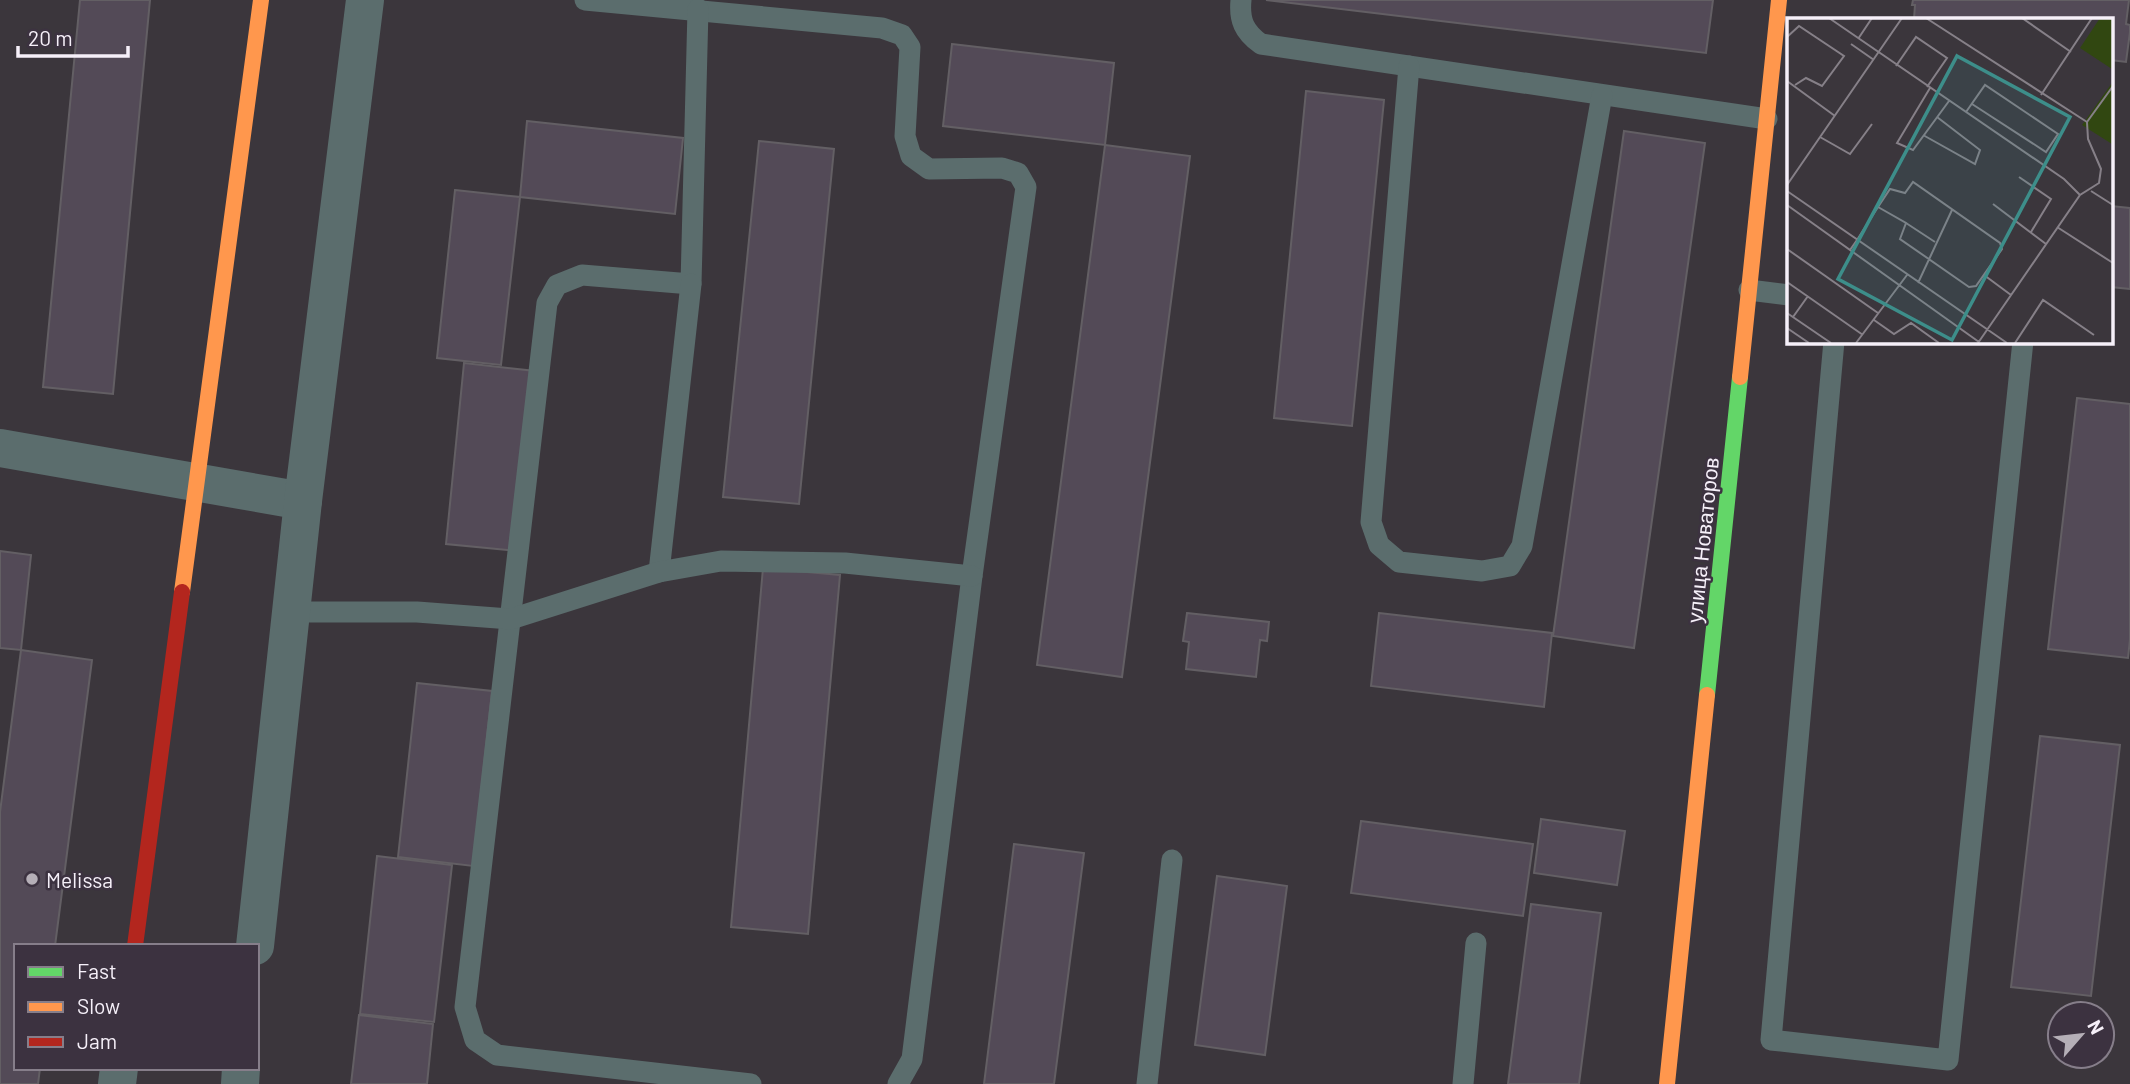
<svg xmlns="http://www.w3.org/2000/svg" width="2130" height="1084" font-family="Barlow,sans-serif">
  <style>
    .building { fill: #534a57; stroke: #635f64; stroke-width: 2 }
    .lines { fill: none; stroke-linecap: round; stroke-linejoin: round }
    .lane { stroke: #5b6d6d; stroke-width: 21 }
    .street { stroke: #5b6d6d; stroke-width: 38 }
    .fast { stroke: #63d668; stroke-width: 16 }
    .slow { stroke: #ff974d; stroke-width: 16 }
    .jam { stroke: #b3261e; stroke-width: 16 }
    .poi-dot { fill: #b5afb7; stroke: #3c3240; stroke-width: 2.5 }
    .labels { text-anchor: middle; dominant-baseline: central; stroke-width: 5; stroke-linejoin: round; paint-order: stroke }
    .street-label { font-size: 21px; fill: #f6f0f9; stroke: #3c3240 }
    .poi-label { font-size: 21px; fill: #f6f0f9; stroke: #3c3240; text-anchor: start }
    .inset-road { fill: none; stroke: #868088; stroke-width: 2 }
    .view { fill: #3d8e8a; fill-opacity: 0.15; stroke: #3d8e8a; stroke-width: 3.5 }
    .inset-edge { fill: none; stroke: #f6f0f9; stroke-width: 3.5 }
  </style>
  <rect width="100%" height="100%" fill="#3b363c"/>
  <!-- building -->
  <g class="building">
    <polygon points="80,0 150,0 113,394 43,387"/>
    <polygon points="1266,0 1713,0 1706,53"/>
    <polygon points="1913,0 2129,0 2126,24 2130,25 2130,32 2126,62 2111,60 2111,19 1914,19 1915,5 1912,5"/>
    <polygon points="952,44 1114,63 1105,145 943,126"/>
    <polygon points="1306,91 1384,100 1352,426 1274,418"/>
    <polygon points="527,121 683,138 675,214 520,197"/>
    <polygon points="1624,131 1705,143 1634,648 1553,636"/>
    <polygon points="759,141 834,149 799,504 723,497"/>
    <polygon points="1105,145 1190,156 1122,677 1037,665"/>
    <polygon points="455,190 520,197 501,365 437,358"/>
    <polygon points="2111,206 2130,208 2130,289 2111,287"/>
    <polygon points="464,363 535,371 517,551 446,544"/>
    <polygon points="2077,398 2130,404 2130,639 2128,658 2048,649"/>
    <polygon points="0,551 31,555 21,650 0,648"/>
    <polygon points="763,568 840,575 808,934 731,927"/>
    <polygon points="1187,613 1269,622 1267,641 1260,640 1256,677 1186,669 1189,642 1183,641"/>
    <polygon points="1379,613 1552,633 1544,707 1371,686"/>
    <polygon points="21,650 92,660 55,946 16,946 16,1068 40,1068 38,1084 0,1084 0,812"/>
    <polygon points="417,683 492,691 473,866 398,857"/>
    <polygon points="2040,736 2120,745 2091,996 2011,987"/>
    <polygon points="1541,819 1625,831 1617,885 1534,873"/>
    <polygon points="1361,821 1533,844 1523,916 1351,893"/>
    <polygon points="1014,844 1084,853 1054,1084 984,1084"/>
    <polygon points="377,856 452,865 434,1022 360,1014"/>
    <polygon points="1217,876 1287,886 1265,1055 1195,1045"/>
    <polygon points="1531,904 1601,913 1579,1084 1508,1084"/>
    <polygon points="359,1015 433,1024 427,1084 351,1084"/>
  </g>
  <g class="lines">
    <!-- lane -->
    <g class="lane">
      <polyline points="585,0 882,28 902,35 910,47 905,136 911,156 929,169 1002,168 1018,173 1026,187 972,576 912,1059 898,1084"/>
      <path d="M1241 0C1239 20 1244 32 1261 44L1767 119"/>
      <polyline points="698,9 691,284 582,275 557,285 547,303 465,1007 475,1040 497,1055 751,1084"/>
      <polyline points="1409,66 1371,522 1379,545 1399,562 1482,571 1510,566 1522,546 1602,95"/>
      <polyline points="1749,290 1789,295"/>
      <polyline points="1834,341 1771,1040 1948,1060 2023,341"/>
      <polyline points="659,572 691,284"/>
      <polyline points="291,612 417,612 511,619 659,572 721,561 845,563 972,576"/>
      <polyline points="1147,1084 1172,860"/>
      <polyline points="1463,1084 1476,943"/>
    </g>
    <!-- street -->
    <g class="street">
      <polyline points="0,448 303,501"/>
      <polyline points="255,946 303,501 365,0"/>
      <polyline points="117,1084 119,1068"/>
      <polyline points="240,1084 241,1068"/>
    </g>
    <!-- fast -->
    <polyline class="fast" points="1707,695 1740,377"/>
    <!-- slow -->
    <g class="slow">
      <polyline points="1740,377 1779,0"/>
      <polyline points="182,592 261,0"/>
      <polyline points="1667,1084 1707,695"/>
    </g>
    <!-- jam -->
    <polyline class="jam" points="135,946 182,592"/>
  </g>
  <!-- markers -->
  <circle class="poi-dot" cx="32" cy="879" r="7"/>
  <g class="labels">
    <!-- street labels -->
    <g class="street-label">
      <text transform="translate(1702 540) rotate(-84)">улица Новаторов</text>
    </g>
    <!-- poi labels -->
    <g class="poi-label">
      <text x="46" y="879">Melissa</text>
    </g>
  </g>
  <!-- overview -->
  <g transform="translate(1787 18)">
    <rect width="326" height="326" fill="#3b363c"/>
    <path d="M313 0H325V51L293 30ZM325 65V126L295 107Z" fill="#314711"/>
    <path class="inset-road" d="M42 0 277 161 293 177M139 0 300 104M235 0 284 34M0 19 12 8 57 38 35 68 19 60 8 67M71 21 85 0M64 26 87 42M109 48 129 19 160 40 140 69M0 63 48 98M143 70 110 125 126 132 162 83M254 77 305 0M179 94 198 67 271 116 259 134 185 86M136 117 188 146 193 132 150 99M33 119 63 136 85 106M232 159 264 181 244 214M0 167 115 0M0 173 220 325M304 173 326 187M206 186 259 226M0 187 192 324M119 205 148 224M270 209 326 245M0 231 91 295M63 232 70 222 91 189 103 171 118 175 126 164 213 225 215 231 189 268 182 269 113 221 119 205 91 189M197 257 224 277M0 264 76 317M131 265 165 192M0 295 44 325M6 299 21 278M87 302 107 316 124 305 152 325M0 310 22 325M69 325 120 257M191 325 293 177 312 165 314 151 301 121 300 104 326 68M228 325 256 282 307 317"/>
    <path class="view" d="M170 38 283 99 165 322 51 261Z"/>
    <rect width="326" height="326" class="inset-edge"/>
  </g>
  <!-- legend -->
  <rect x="14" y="944" width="245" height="126" fill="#3c3240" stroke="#867e8a" stroke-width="2"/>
  <rect x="28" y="967" width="35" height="10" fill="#63d668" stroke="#867e8a" stroke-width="2"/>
  <text x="77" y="979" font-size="21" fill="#f6f0f9">Fast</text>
  <rect x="28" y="1002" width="35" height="10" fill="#ff974d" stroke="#867e8a" stroke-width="2"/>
  <text x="77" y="1014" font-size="21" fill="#f6f0f9">Slow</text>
  <rect x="28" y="1037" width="35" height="10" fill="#b3261e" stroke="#867e8a" stroke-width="2"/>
  <text x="77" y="1049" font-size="21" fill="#f6f0f9">Jam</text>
  <!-- north arrow -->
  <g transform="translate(2081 1035) rotate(62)"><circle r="33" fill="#3c3240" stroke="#867e8a" stroke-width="2"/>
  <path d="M0-5L12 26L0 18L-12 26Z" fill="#b5afb7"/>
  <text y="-10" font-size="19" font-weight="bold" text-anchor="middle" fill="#f6f0f9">N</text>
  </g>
  <!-- scale -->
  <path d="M18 46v10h110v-10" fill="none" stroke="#f6f0f9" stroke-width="3.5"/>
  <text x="28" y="46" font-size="21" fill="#f6f0f9" stroke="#3c3240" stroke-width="5" paint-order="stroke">20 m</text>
</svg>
